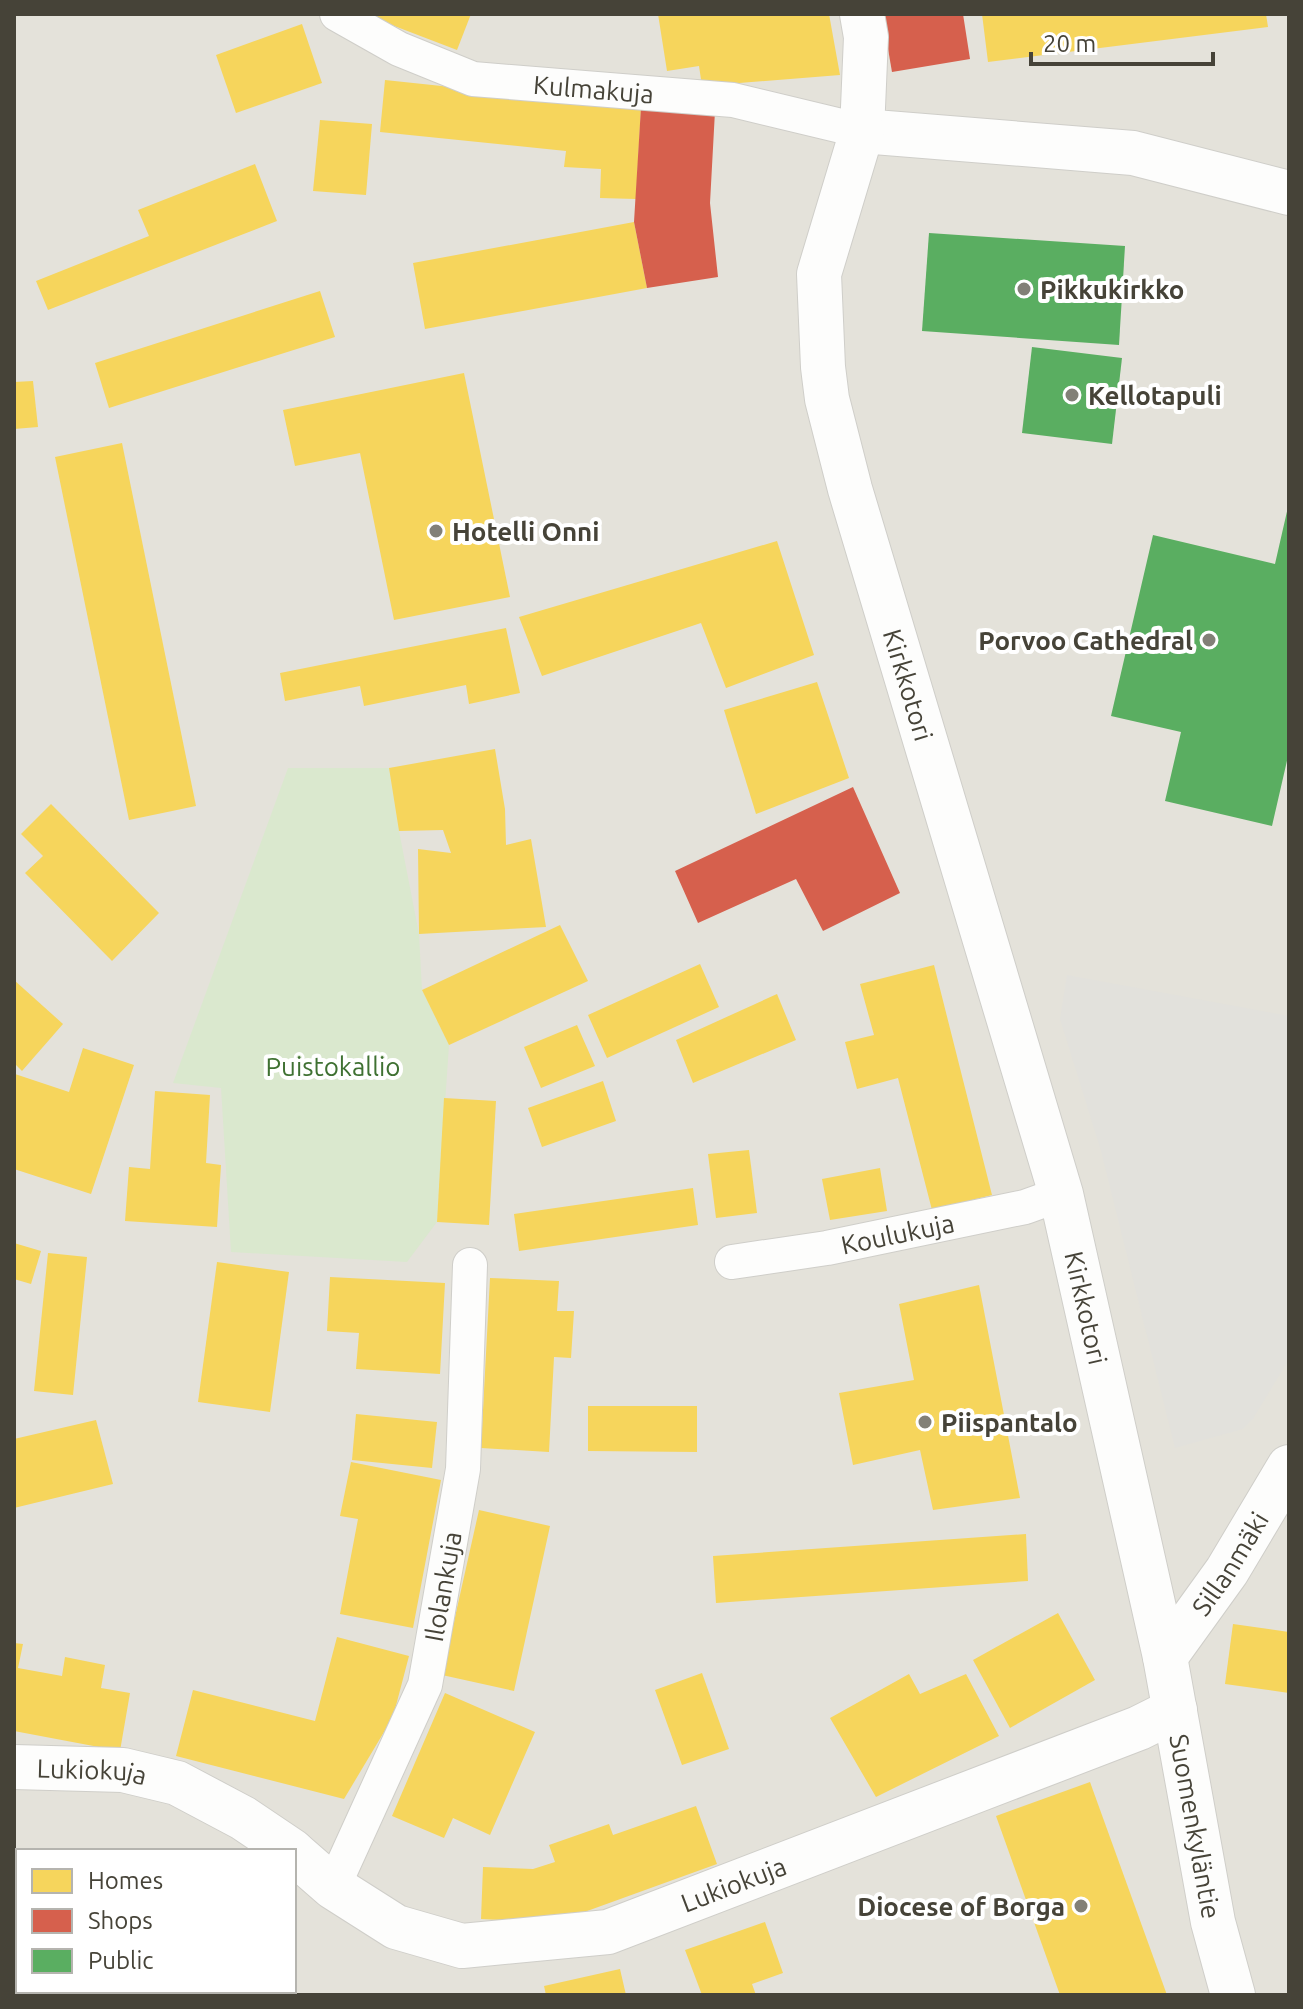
<svg xmlns="http://www.w3.org/2000/svg" width="1303" height="2009" font-family="Ubuntu,sans-serif">
  <style>
    .residential { fill: #e4e2da; fill-rule: evenodd }
    .green { fill: #dae8ce }
    .parking { fill: #e2e1dc }
    .homes { fill: #f6d55c }
    .shops { fill: #d6604d }
    .public { fill: #5aae61 }
    .lines { fill: none; stroke-linecap: round; stroke-linejoin: round }
    .service-casing { stroke: #cfcec9; stroke-width: 36 }
    .minor-casing { stroke: #cfcec9; stroke-width: 46 }
    .tertiary-casing { stroke: #cfcec9; stroke-width: 46 }
    .service { stroke: #fdfdfc; stroke-width: 34 }
    .minor { stroke: #fdfdfc; stroke-width: 44 }
    .tertiary { stroke: #fdfdfc; stroke-width: 44 }
    .poi-dot { fill: #828077; stroke: #fff; stroke-width: 3 }
    .labels { text-anchor: middle; dominant-baseline: central; stroke-width: 8; stroke-linejoin: round; paint-order: stroke }
    .street-label { font-size: 26px; fill: #464338; stroke: #fff }
    .poi-label { font-size: 26px; font-weight: bold; fill: #464338; stroke: #fff; text-anchor: start }
    .park-label { font-size: 26px; fill: #3f7132; stroke: #fff }
  </style>
  <rect width="100%" height="100%" fill="#f1f0eb"/>
  <!-- residential -->
  <path class="residential" d="M14 14H1289V1995H14ZM18 1851H294V1991H18Z"/>
  <!-- green -->
  <polygon class="green" points="288,768 389,768 399,831 419,934 422,990 449,1045 437,1222 407,1262 231,1252 221,1088 173,1083"/>
  <!-- parking -->
  <polygon class="parking" points="1067,975 1289,1016 1289,1359 1253,1419 1243,1429 1175,1448 1101,1151 1060,1019"/>
  <!-- homes -->
  <g class="homes">
    <polygon points="363,14 471,14 457,50"/>
    <polygon points="658,14 829,14 840,75 702,86 699,66 667,71"/>
    <polygon points="982,14 1266,14 1268,27 988,62"/>
    <polygon points="302,24 322,83 236,113 216,55"/>
    <polygon points="385,80 641,107 636,199 600,198 601,169 564,167 566,151 380,132"/>
    <polygon points="320,120 372,124 366,195 313,191"/>
    <polygon points="255,164 277,221 48,310 36,281 149,236 138,210"/>
    <polygon points="634,222 647,288 425,329 413,263"/>
    <polygon points="320,291 335,337 109,408 95,363"/>
    <polygon points="464,373 510,597 394,620 360,453 295,466 283,410"/>
    <polygon points="33,381 38,427 14,429 14,382"/>
    <polygon points="122,443 196,806 129,820 55,457"/>
    <polygon points="777,541 814,655 726,688 701,623 542,676 519,617"/>
    <polygon points="506,628 520,693 469,704 466,685 364,706 360,686 285,701 280,673"/>
    <polygon points="817,682 849,778 756,814 724,710"/>
    <polygon points="495,749 505,809 506,845 531,839 546,927 419,934 418,849 451,853 443,830 399,831 389,768"/>
    <polygon points="51,804 159,913 112,961 25,873 43,856 21,834"/>
    <polygon points="560,925 588,981 449,1045 422,990"/>
    <polygon points="700,964 719,1007 607,1058 588,1015"/>
    <polygon points="934,965 992,1195 932,1210 898,1078 857,1089 845,1042 874,1035 860,984"/>
    <polygon points="14,980 63,1024 22,1071 14,1063"/>
    <polygon points="777,994 796,1040 693,1083 676,1040"/>
    <polygon points="577,1025 595,1066 541,1088 524,1047"/>
    <polygon points="83,1048 134,1065 91,1194 14,1169 15,1074 69,1092"/>
    <polygon points="603,1081 616,1121 542,1147 528,1108"/>
    <polygon points="155,1091 210,1095 206,1163 221,1165 217,1227 125,1221 129,1167 150,1169"/>
    <polygon points="444,1098 496,1101 489,1225 437,1222"/>
    <polygon points="749,1150 757,1213 716,1218 708,1154"/>
    <polygon points="880,1168 887,1211 830,1220 822,1179"/>
    <polygon points="693,1188 698,1225 519,1251 514,1214"/>
    <polygon points="14,1243 41,1251 31,1284 14,1279"/>
    <polygon points="48,1253 87,1257 73,1395 34,1391"/>
    <polygon points="217,1262 289,1272 270,1412 198,1402"/>
    <polygon points="330,1277 445,1283 440,1374 356,1369 359,1333 327,1331"/>
    <polygon points="490,1278 559,1281 557,1311 574,1311 571,1358 554,1357 549,1452 481,1448"/>
    <polygon points="979,1285 1020,1498 933,1510 920,1450 853,1465 839,1393 914,1380 899,1304"/>
    <polygon points="588,1406 697,1406 697,1452 588,1451"/>
    <polygon points="356,1414 437,1422 432,1468 352,1460"/>
    <polygon points="96,1420 113,1484 14,1508 14,1439"/>
    <polygon points="351,1462 441,1480 413,1628 340,1614 358,1519 340,1516"/>
    <polygon points="479,1510 550,1526 514,1691 442,1675"/>
    <polygon points="1026,1534 1028,1581 716,1603 713,1556"/>
    <polygon points="1058,1613 1095,1680 1010,1728 973,1660"/>
    <polygon points="1233,1624 1289,1632 1289,1693 1225,1684"/>
    <polygon points="337,1637 409,1656 393,1717 344,1799 176,1756 193,1690 315,1721"/>
    <polygon points="14,1643 23,1644 18,1668 62,1676 65,1657 105,1665 101,1688 130,1693 120,1751 14,1731"/>
    <polygon points="702,1673 729,1749 682,1765 655,1690"/>
    <polygon points="909,1674 920,1694 966,1674 999,1736 876,1797 830,1718"/>
    <polygon points="445,1693 535,1732 490,1835 453,1818 444,1838 392,1816"/>
    <polygon points="1090,1782 1167,1995 1060,1995 996,1816"/>
    <polygon points="696,1806 717,1864 554,1923 481,1919 483,1867 533,1869 555,1862 549,1845 609,1824 613,1835"/>
    <polygon points="14,1903 18,1904 18,1991 56,1991 54,1995 22,1995 14,1992 14,1975 17,1967 14,1966"/>
    <polygon points="765,1922 783,1973 752,1984 756,1995 702,1995 685,1950"/>
    <polygon points="620,1969 626,1995 546,1995 544,1986"/>
  </g>
  <!-- shops -->
  <g class="shops">
    <polygon points="882,14 963,14 970,59 892,72"/>
    <polygon points="641,107 715,111 710,203 718,277 647,288 634,222"/>
    <polygon points="853,787 900,893 823,931 796,879 698,923 675,871"/>
  </g>
  <!-- public -->
  <g class="public">
    <polygon points="929,233 1125,246 1119,345 922,331"/>
    <polygon points="1032,347 1122,358 1112,444 1022,433"/>
    <polygon points="1288,507 1289,752 1272,826 1165,801 1181,732 1111,716 1153,535 1275,564"/>
  </g>
  <g class="lines">
    <defs>
      <g id="service">
        <path id="s1" d="M337 14 399 49 473 79 733 100 862 131"/>
        <path id="s2" d="M732 1262 827 1248 1025 1207 1061 1194"/>
        <path id="s3" d="M333 1887 425 1685 463 1469 470 1265"/>
      </g>
      <g id="minor">
        <polyline points="862,14 866,37 862,131 1133,153 1289,193"/>
        <path id="s4" d="M1165 1657 1227 1571 1289 1467"/>
        <path id="s5" d="M14 1767 123 1770 177 1783 243 1818 292 1851"/>
        <path id="s6" d="M294 1853 333 1887 396 1927 462 1946 608 1932 1139 1728 1175 1710"/>
      </g>
      <g id="tertiary">
        <path id="s7" d="M862 131 819 274 823 367 827 399 850 489 1061 1194 1165 1657 1213 1922 1233 1995"/>
      </g>
    </defs>
    <!-- service casing -->
    <use href="#service" class="service-casing"/>
    <!-- minor casing -->
    <use href="#minor" class="minor-casing"/>
    <!-- tertiary casing -->
    <use href="#tertiary" class="tertiary-casing"/>
    <!-- service -->
    <use href="#service" class="service"/>
    <!-- minor -->
    <use href="#minor" class="minor"/>
    <!-- tertiary -->
    <use href="#tertiary" class="tertiary"/>
  </g>
  <!-- markers -->
  <g class="poi-dot">
    <circle cx="1024" cy="289" r="8"/>
    <circle cx="1072" cy="395" r="8"/>
    <circle cx="436" cy="531" r="8"/>
    <circle cx="1209" cy="640" r="8"/>
    <circle cx="925" cy="1422" r="8"/>
    <circle cx="1081" cy="1906" r="8"/>
  </g>
  <g class="labels">
    <!-- street labels -->
    <g class="street-label">
      <text stroke="none"><textPath href="#s1" startOffset="272">Kulmakuja</textPath></text>
      <text stroke="none"><textPath href="#s7" startOffset="572">Kirkkotori</textPath></text>
      <text stroke="none"><textPath href="#s2" startOffset="168">Koulukuja</textPath></text>
      <text stroke="none"><textPath href="#s7" startOffset="1220">Kirkkotori</textPath></text>
      <text stroke="none"><textPath href="#s4" startOffset="114">Sillanmäki</textPath></text>
      <text stroke="none"><textPath href="#s3" startOffset="322">Ilolankuja</textPath></text>
      <text stroke="none"><textPath href="#s5" startOffset="78">Lukiokuja</textPath></text>
      <text stroke="none"><textPath href="#s7" startOffset="1750">Suomenkyläntie</textPath></text>
      <text stroke="none"><textPath href="#s6" startOffset="476">Lukiokuja</textPath></text>
    </g>
    <!-- poi labels -->
    <g class="poi-label">
      <text x="1040" y="289">Pikkukirkko</text>
      <text x="1088" y="395">Kellotapuli</text>
      <text x="452" y="531">Hotelli Onni</text>
      <text x="1193" y="640" text-anchor="end">Porvoo Cathedral</text>
      <text x="941" y="1422">Piispantalo</text>
      <text x="1065" y="1906" text-anchor="end">Diocese of Borga</text>
    </g>
    <!-- park labels -->
    <g class="park-label">
      <text x="333" y="1066">Puistokallio</text>
    </g>
  </g>
  <!-- border -->
  <rect width="1303" height="2009" fill="none" stroke="#464338" stroke-width="32"/>
  <!-- legend -->
  <rect x="16" y="1849" width="280" height="144" fill="#ffffff" stroke="#b5b4af" stroke-width="2"/>
  <rect x="32" y="1869" width="40" height="24" fill="#f6d55c" stroke="#b5b4af" stroke-width="2"/>
  <text x="88" y="1889" font-size="24" fill="#464338">Homes</text>
  <rect x="32" y="1909" width="40" height="24" fill="#d6604d" stroke="#b5b4af" stroke-width="2"/>
  <text x="88" y="1929" font-size="24" fill="#464338">Shops</text>
  <rect x="32" y="1949" width="40" height="24" fill="#5aae61" stroke="#b5b4af" stroke-width="2"/>
  <text x="88" y="1969" font-size="24" fill="#464338">Public</text>
  <!-- scale -->
  <path d="M1031 52v12h182v-12" fill="none" stroke="#464338" stroke-width="4"/>
  <text x="1043" y="52" font-size="24" fill="#464338" stroke="#ffffff" stroke-width="6" paint-order="stroke">20 m</text>
</svg>
